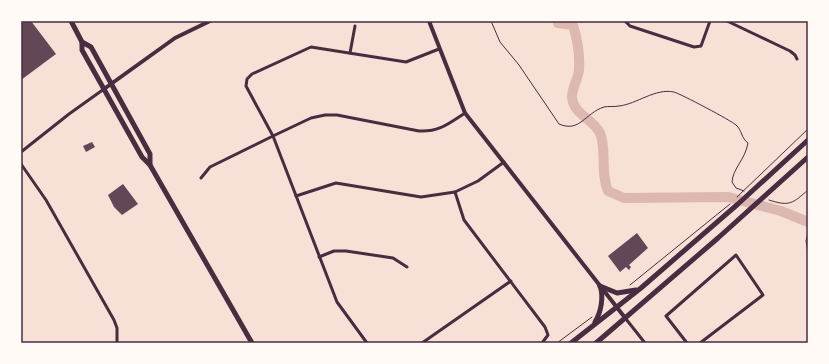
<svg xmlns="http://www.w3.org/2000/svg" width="829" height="364" font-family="Rubik,sans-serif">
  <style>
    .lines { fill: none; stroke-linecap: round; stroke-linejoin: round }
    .river { stroke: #dcb8b0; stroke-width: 10 }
    .building { fill: #644757 }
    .path { stroke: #4a2c40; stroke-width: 1 }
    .minor { stroke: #4a2c40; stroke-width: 3 }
    .tertiary { stroke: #4a2c40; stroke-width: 4 }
    .primary { stroke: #4a2c40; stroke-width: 5 }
    .neatline { fill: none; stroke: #4a2c40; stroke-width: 1.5 }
  </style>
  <rect width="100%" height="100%" fill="#f7e1d7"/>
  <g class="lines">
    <!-- river -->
    <path class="river" d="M558 21V23L573 25C577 38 580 55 579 70 578 79 572 88 572 97 573 114 593 119 600 133 607 149 600 173 608 191L624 198 728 197 781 211 808 222"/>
  </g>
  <!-- building -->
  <g class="building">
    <polygon points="21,21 31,21 56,54 21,80"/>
    <polygon points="92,142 95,147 86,152 83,146"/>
    <polygon points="123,184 138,204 122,215 114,207 108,195"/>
    <polygon points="637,233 648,248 629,265 631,267 629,270 626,267 620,272 608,256"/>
  </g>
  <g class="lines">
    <!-- path -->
    <g class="path">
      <path d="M491 21 500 42 519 65 559 124C580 133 585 113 604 107 608 106 614 107 619 106 637 104 655 88 674 92 681 94 732 121 736 125 742 130 741 138 748 143 745 160 733 168 732 182L736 188 744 191"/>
      <polyline points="737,197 808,129"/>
      <path d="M769 200C790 207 793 203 808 190"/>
      <polyline points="808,232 806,241 808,253"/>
      <polyline points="630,285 730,204"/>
      <polyline points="557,343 592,317"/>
    </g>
    <!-- minor -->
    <g class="minor">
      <polyline points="625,21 630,26 694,47 701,46 710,21"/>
      <polyline points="727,21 790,51 795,55 797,59"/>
      <polyline points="350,53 355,26"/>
      <polyline points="21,152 69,114 104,89"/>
      <polyline points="21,164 46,200 114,320 117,328 117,343"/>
      <path d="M201 178 210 167 273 136 311 118 325 115H337L419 131C439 132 448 124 465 113"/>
      <polyline points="455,192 464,220 545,327 548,335 542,343"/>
      <polyline points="296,196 336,183 421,197 455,192 478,181 504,162"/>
      <polyline points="319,257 334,251 346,251 393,258 407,267"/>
      <polyline points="626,319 645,343"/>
      <polyline points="367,343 337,302 273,136 246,86 247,79 252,74 311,47 406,62 439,49"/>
      <polyline points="422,343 511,281"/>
      <polyline points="687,343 666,316 736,255 763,295 700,343"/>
    </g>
    <!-- tertiary -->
    <g class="tertiary">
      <polyline points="429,21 465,113 626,319"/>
      <polyline points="104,89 175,38 210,21"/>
    </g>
    <!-- primary -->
    <g class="primary">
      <polyline points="71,21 82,42 91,47 150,154 150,165"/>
      <polyline points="82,42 82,50 142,157 150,165 252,343"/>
      <polyline points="600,286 617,293 636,290"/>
      <path d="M595 322C601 312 604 297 600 286"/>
      <polyline points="571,343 641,288 738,204 808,140"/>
      <polyline points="596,343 718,238 808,157"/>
    </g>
  </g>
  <!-- border -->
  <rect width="829" height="364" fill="none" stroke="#fffaf5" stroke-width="44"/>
  <rect x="22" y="22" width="785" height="320" class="neatline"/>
</svg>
